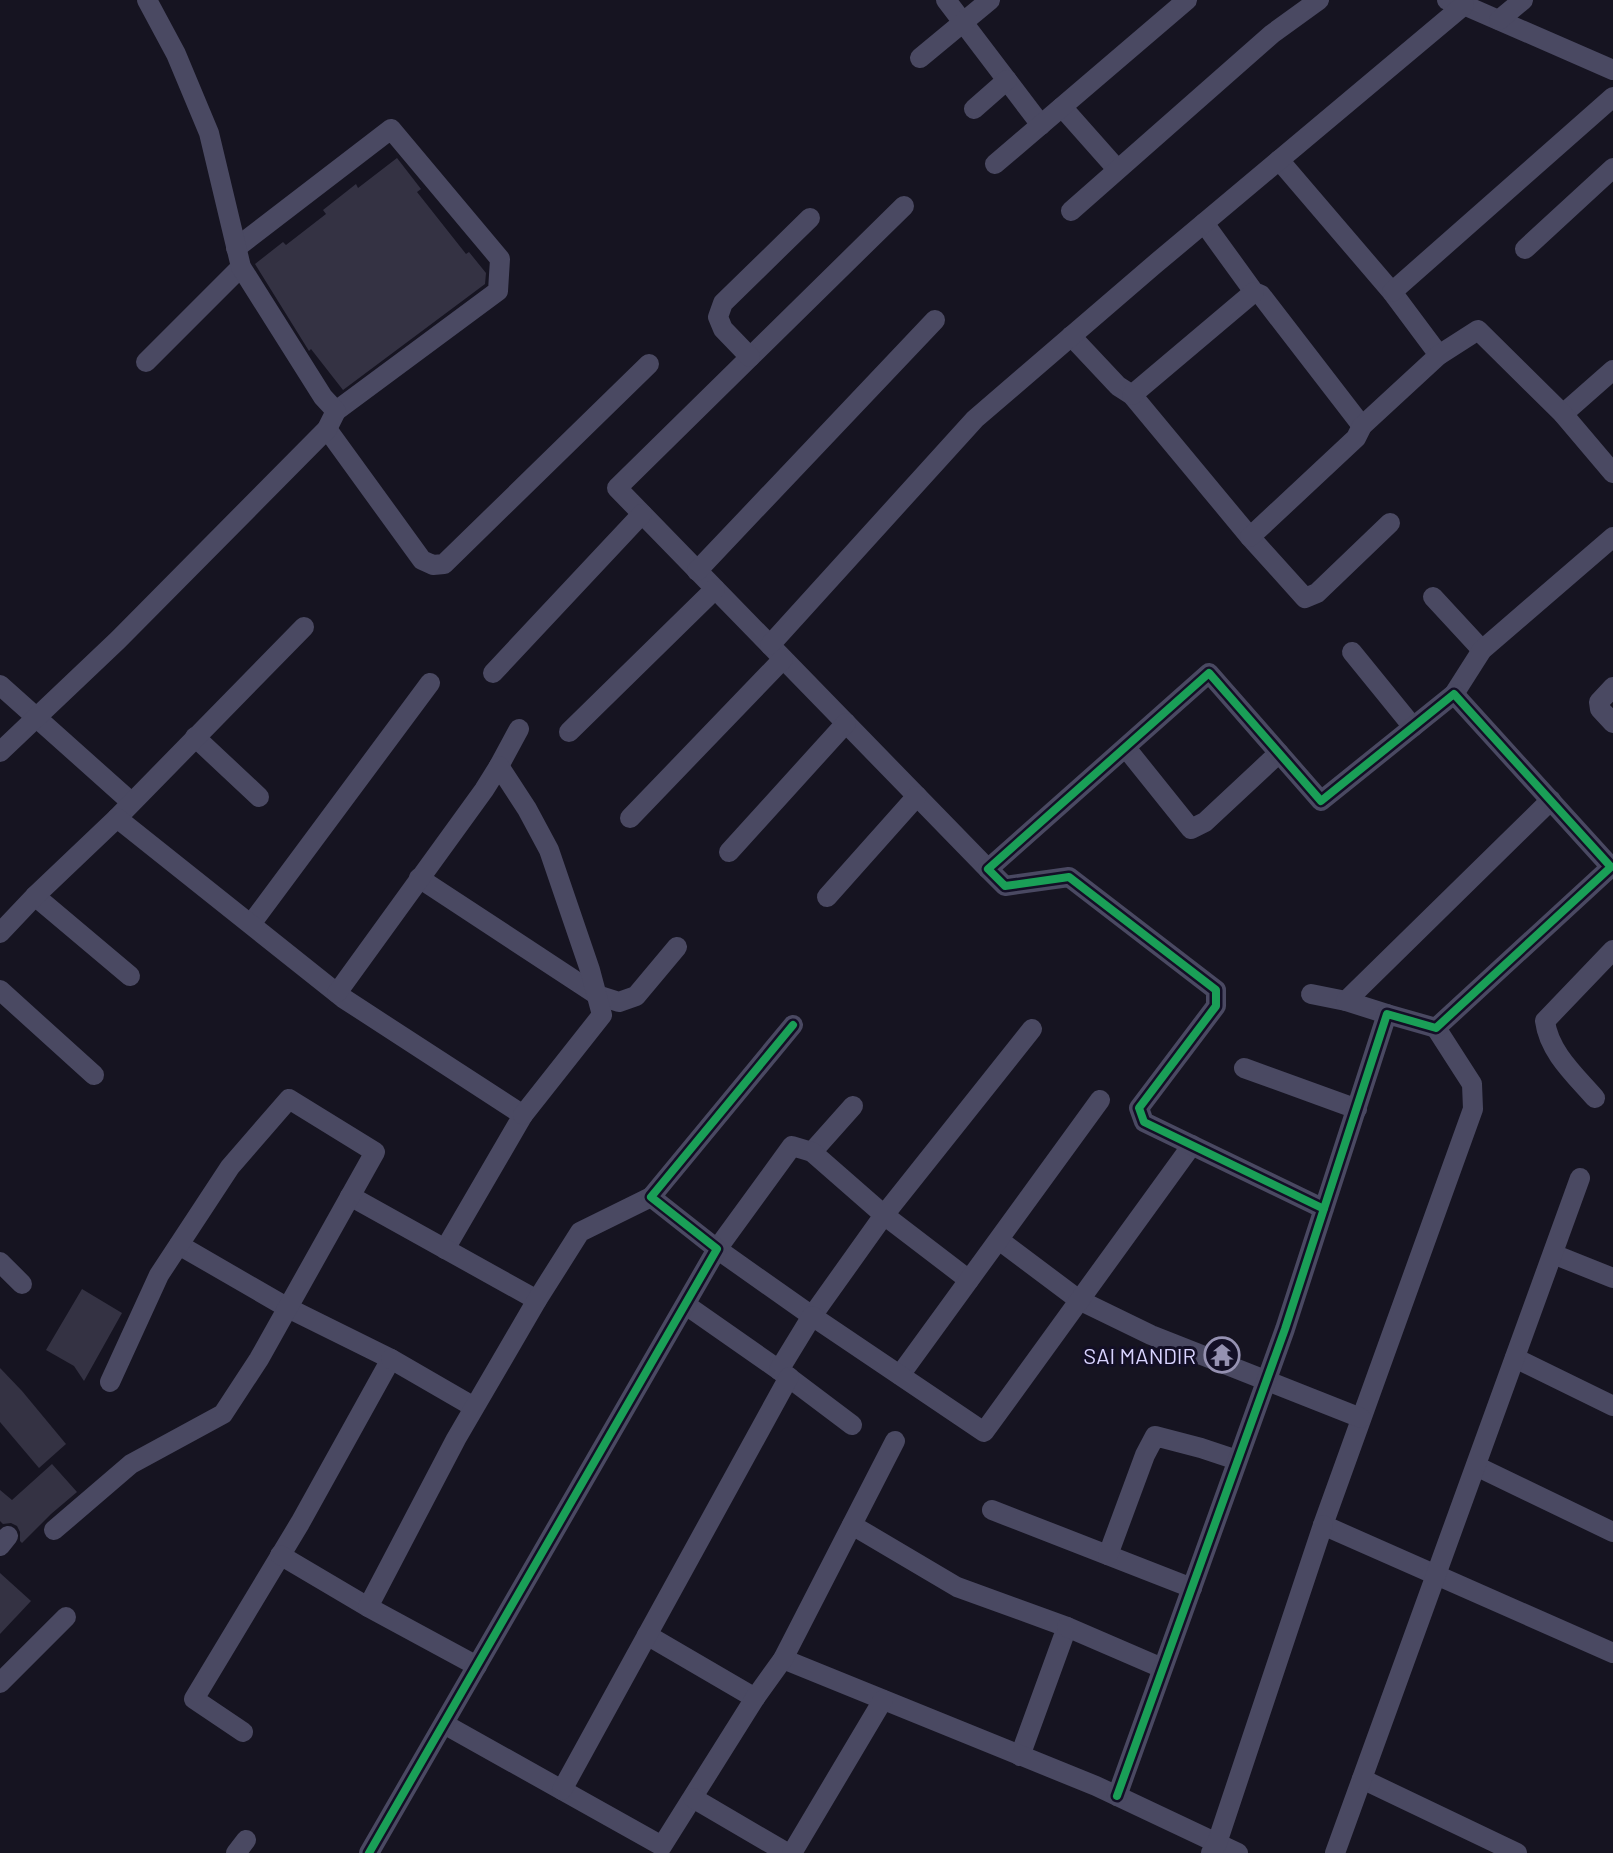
<svg xmlns="http://www.w3.org/2000/svg" width="1613" height="1853" font-family="Barlow,sans-serif">
  <style>
    .building { fill: #343243 }
    .lines { fill: none; stroke-linecap: round; stroke-linejoin: round }
    .minor { stroke: #4a4962; stroke-width: 20 }
    .cycleway-casing { stroke: #130f26; stroke-width: 13 }
    .cycleway { stroke: #1a9f57; stroke-width: 8 }
    .labels { text-anchor: middle; dominant-baseline: central; stroke-width: 6; stroke-linejoin: round; paint-order: stroke }
    .poi-label { font-size: 22px; fill: #d9d4ff; stroke: #130f26; text-anchor: end }
  </style>
  <rect width="100%" height="100%" fill="#161421"/>
  <!-- building -->
  <g class="building">
    <polygon points="397,158 421,189 417,192 466,254 469,252 486,273 485,284 343,390 311,349 309,351 255,264 283,242 286,245 326,214 323,210 356,184 358,188"/>
    <polygon points="82,1289 122,1313 84,1381 74,1366 46,1350"/>
    <polygon points="0,1368 22,1391 66,1444 39,1468 0,1422"/>
    <polygon points="52,1464 77,1492 51,1514 22,1543 20,1541 20,1532 17,1526 11,1523 3,1524 0,1521 0,1490 12,1500"/>
    <polygon points="0,1573 31,1601 0,1634"/>
  </g>
  <g class="lines">
    <!-- minor -->
    <g class="minor">
      <polyline points="946,0 1041,125"/>
      <polyline points="1447,0 1464,5 1613,70"/>
      <polyline points="1499,20 1523,0"/>
      <polyline points="920,58 990,0"/>
      <polyline points="1062,107 1117,169"/>
      <polyline points="974,109 1007,80"/>
      <polyline points="1279,160 1392,292 1439,355"/>
      <polyline points="995,164 1187,0"/>
      <polyline points="904,206 617,488 988,869"/>
      <polyline points="1071,211 1272,34 1319,0"/>
      <polyline points="1204,223 1254,292 1261,295 1362,426"/>
      <polyline points="236,248 391,129 500,259 498,291 336,411"/>
      <polyline points="1525,249 1613,168"/>
      <polyline points="1392,292 1613,97"/>
      <polyline points="1071,336 1118,386 1132,395 1250,537 1305,598 1317,593 1390,523"/>
      <polyline points="750,357 723,329 718,317 723,303 810,218"/>
      <polyline points="146,362 241,267"/>
      <polyline points="1132,395 1254,292"/>
      <polyline points="1563,414 1613,370"/>
      <polyline points="327,429 422,560 433,565 444,564 649,364"/>
      <polyline points="1250,537 1356,438 1362,426 1439,355 1478,330 1563,414 1613,473"/>
      <polyline points="697,571 935,320"/>
      <polyline points="1433,597 1482,650"/>
      <polyline points="770,645 975,419 1154,265 1464,5"/>
      <polyline points="1352,652 1413,727"/>
      <polyline points="493,673 642,514"/>
      <polyline points="0,685 131,802"/>
      <polyline points="1613,687 1599,702 1600,709 1613,723"/>
      <polyline points="1454,694 1482,650 1613,537"/>
      <polyline points="569,732 715,589"/>
      <polyline points="195,737 259,797"/>
      <polyline points="1126,748 1191,829 1205,822 1279,753"/>
      <polyline points="0,752 118,640 327,429 336,411 323,397 241,267 209,133 176,54 147,0"/>
      <polyline points="499,766 519,729"/>
      <polyline points="117,818 304,627"/>
      <polyline points="630,818 783,659"/>
      <polyline points="729,852 846,723"/>
      <polyline points="419,878 597,995 619,1002 636,996 677,947"/>
      <polyline points="35,896 130,976"/>
      <polyline points="827,897 917,796"/>
      <polyline points="251,924 430,683"/>
      <polyline points="0,933 35,896 117,818 343,998 523,1115 445,1249"/>
      <polyline points="0,990 94,1075"/>
      <polyline points="337,993 484,790 499,766 527,809 549,850 590,970 602,1015 523,1115"/>
      <polyline points="1311,994 1346,1001"/>
      <polyline points="1387,1014 1346,1001 1551,800"/>
      <polyline points="1436,1028 1472,1084 1473,1109 1323,1525 1613,1653"/>
      <polyline points="1244,1068 1357,1109"/>
      <path d="M1595 1098C1575 1075 1549 1052 1545 1021L1613 950"/>
      <polyline points="812,1152 853,1106"/>
      <polyline points="350,1196 537,1300"/>
      <polyline points="999,1240 1079,1300 1151,1335 1361,1418"/>
      <polyline points="179,1245 288,1308 391,1359 300,1523 194,1699 243,1732"/>
      <polyline points="1553,1254 1613,1278"/>
      <polyline points="0,1262 22,1284"/>
      <polyline points="969,1280 884,1215 812,1152 792,1146 717,1249 812,1316 884,1215 1032,1029"/>
      <polyline points="686,1305 779,1370"/>
      <polyline points="1515,1358 1613,1406"/>
      <polyline points="391,1359 474,1407"/>
      <polyline points="900,1375 1100,1100"/>
      <polyline points="852,1425 779,1370 812,1316 984,1432 1192,1145"/>
      <polyline points="1476,1466 1613,1532"/>
      <polyline points="992,1510 1192,1588"/>
      <polyline points="852,1525 957,1587 1067,1627 1020,1756"/>
      <polyline points="54,1530 131,1464 223,1414 259,1359 375,1152 289,1099 230,1167 159,1275 110,1382"/>
      <polyline points="0,1546 8,1536"/>
      <polyline points="280,1555 368,1607"/>
      <polyline points="1108,1555 1145,1455 1155,1436 1201,1448 1237,1460"/>
      <polyline points="1067,1627 1162,1668"/>
      <polyline points="647,1635 755,1698"/>
      <polyline points="783,1659 1096,1786 1238,1853"/>
      <polyline points="477,1666 368,1607 456,1439 537,1300 580,1232 651,1197"/>
      <polyline points="0,1683 66,1617"/>
      <polyline points="444,1724 662,1846 755,1698 783,1659 895,1441"/>
      <polyline points="1362,1779 1517,1853"/>
      <polyline points="562,1790 789,1377"/>
      <polyline points="1117,1796 1285,1329 1387,1014 1436,1028 1611,867 1454,694 1321,801 1209,673 988,869 1005,886 1069,877 1216,990 1216,1006 1139,1108 1144,1122 1324,1209"/>
      <polyline points="693,1798 787,1853"/>
      <polyline points="236,1853 246,1840"/>
      <polyline points="369,1853 717,1249 651,1197 793,1025"/>
      <polyline points="792,1853 883,1700"/>
      <polyline points="1211,1853 1217,1843 1323,1525"/>
      <polyline points="1335,1853 1580,1178"/>
    </g>
    <defs>
      <g id="cycleway">
        <polyline points="1117,1796 1285,1329 1387,1014 1436,1028 1611,867 1454,694 1321,801 1209,673 988,869 1005,886 1069,877 1216,990 1216,1006 1139,1108 1144,1122 1324,1209"/>
        <polyline points="369,1853 717,1249 651,1197 793,1025"/>
      </g>
    </defs>
    <!-- cycleway casing -->
    <use href="#cycleway" class="cycleway-casing"/>
    <!-- cycleway -->
    <use href="#cycleway" class="cycleway"/>
  </g>
  <!-- icons -->
  <defs>
    <symbol id="temple-ring" viewBox="-11 -11 22 22"><circle r="9.5" fill="#130f26" stroke="#9591b1" stroke-width="1.5"/><path d="M0-6L5-2H3V0L6.5 2.5H4V6H1.5V3h-3V6H-4V2.5H-6.5L-3 0V-2H-5Z" fill="#9591b1"/></symbol>
  </defs>
  <g fill-rule="evenodd">
    <use href="#temple-ring" x="1202" y="1335" width="40" height="40"/>
  </g>
  <g class="labels">
    <!-- poi labels -->
    <g class="poi-label">
      <text x="1196" y="1355">SAI MANDIR</text>
    </g>
  </g>
</svg>
